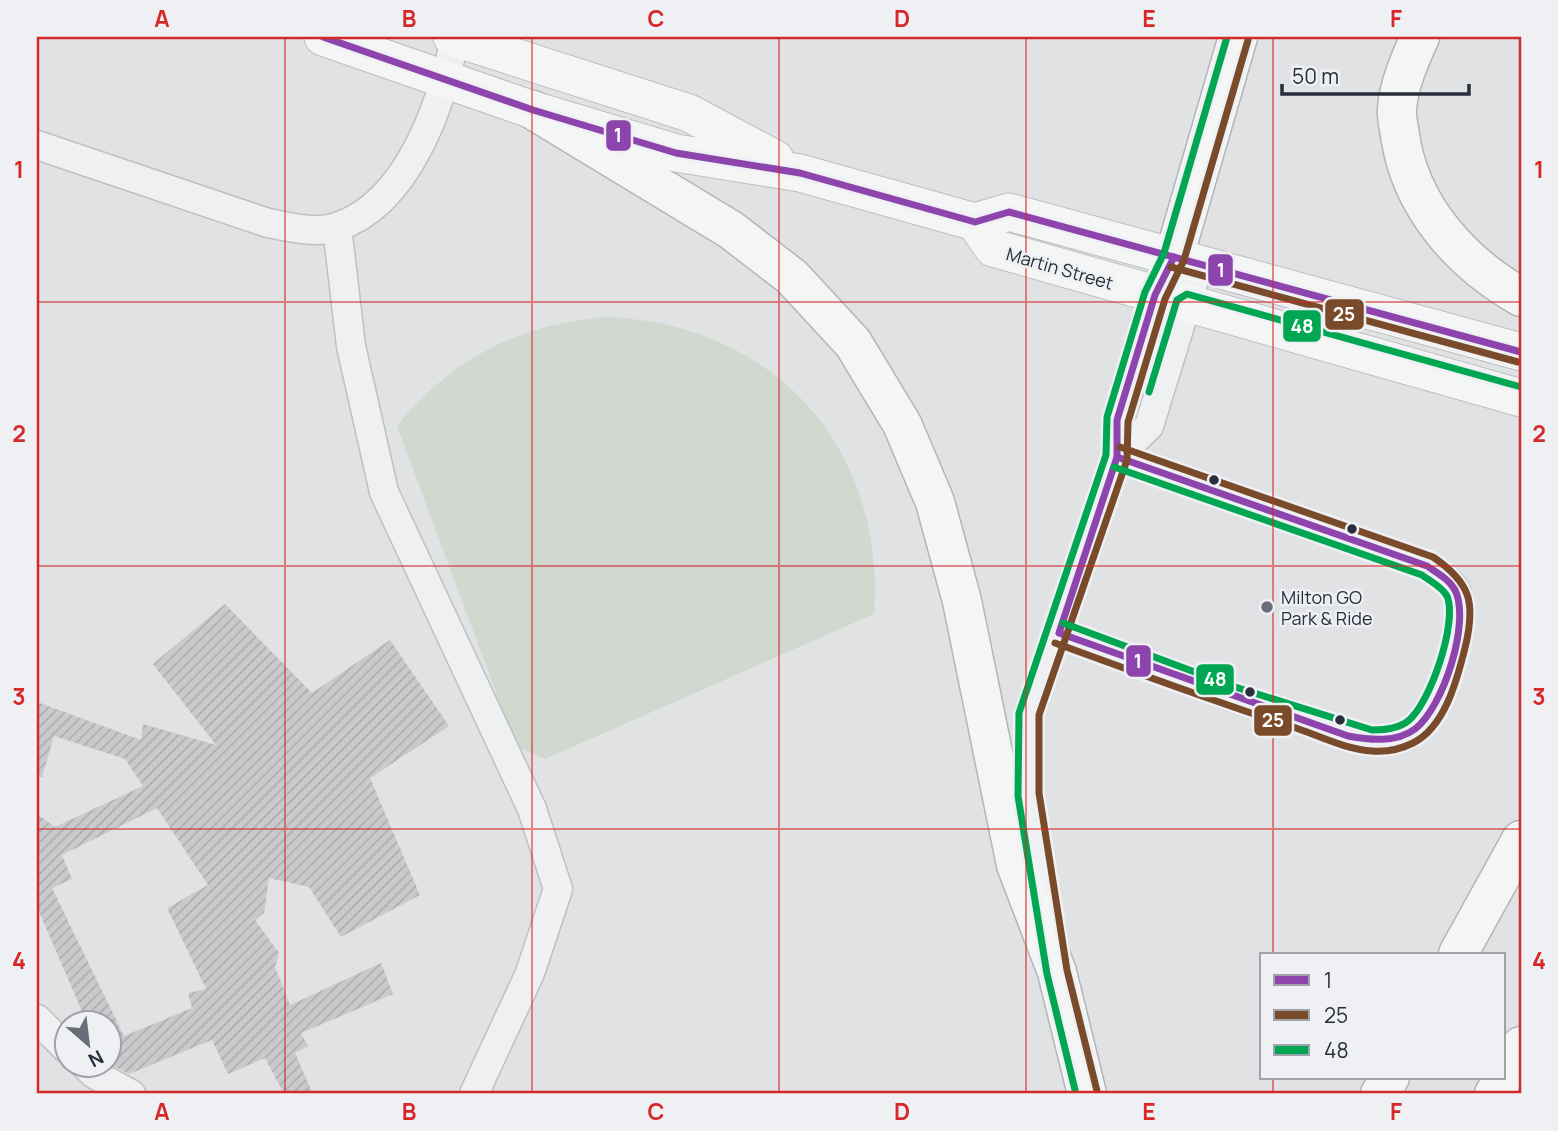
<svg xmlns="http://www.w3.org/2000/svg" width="1558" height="1131" font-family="Manrope,sans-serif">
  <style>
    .pitch { fill: #d0d8d0 }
    .building { fill: url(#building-hatch); fill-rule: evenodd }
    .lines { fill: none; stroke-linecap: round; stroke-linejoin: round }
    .minor-casing { stroke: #bec0c2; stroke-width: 31 }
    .major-casing { stroke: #bdbfc2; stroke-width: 39 }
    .highway-casing { stroke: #b3b5b8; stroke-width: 41 }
    .minor { stroke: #eff0f2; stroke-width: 28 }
    .major { stroke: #f4f5f5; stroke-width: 37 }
    .highway { stroke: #f4f5f5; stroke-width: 38 }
    .bus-1-casing { stroke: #eef0f4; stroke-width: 12 }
    .bus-2-casing { stroke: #eef0f4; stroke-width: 12 }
    .bus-3-casing { stroke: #eef0f4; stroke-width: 12 }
    .bus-1 { stroke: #8e44ad; stroke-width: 7 }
    .bus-2 { stroke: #7a4b2a; stroke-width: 7 }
    .bus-3 { stroke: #00a651; stroke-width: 7 }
    .grid { fill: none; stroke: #d62828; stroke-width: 2; stroke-opacity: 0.55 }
    .bus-dot { fill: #292e3c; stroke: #eef0f4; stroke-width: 2.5 }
    .poi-dot { fill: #696d77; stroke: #eef0f4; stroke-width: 2.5 }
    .labels { text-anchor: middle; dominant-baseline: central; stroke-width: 5; stroke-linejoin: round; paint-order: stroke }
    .street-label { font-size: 18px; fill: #292e3c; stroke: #eef0f4 }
    .poi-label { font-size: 18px; fill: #292e3c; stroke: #eef0f4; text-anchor: start }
    .line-badge { stroke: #eef0f4; stroke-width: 2.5 }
    .badge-label { font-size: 19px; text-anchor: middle; font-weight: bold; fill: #fff }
    .neatline { fill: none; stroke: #d62828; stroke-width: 2.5 }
    .grid-label { font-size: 23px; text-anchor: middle; font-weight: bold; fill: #d62828 }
  </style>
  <defs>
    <pattern id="building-hatch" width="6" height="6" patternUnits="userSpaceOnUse" patternTransform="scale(1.75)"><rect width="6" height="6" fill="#c8cacc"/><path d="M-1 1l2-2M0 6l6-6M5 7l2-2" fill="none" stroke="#acaeb0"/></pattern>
  </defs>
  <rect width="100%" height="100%" fill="#e0e2e4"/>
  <!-- pitch -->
  <path class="pitch" d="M604 317C771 322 886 445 874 614L545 759 516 746 397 426C451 359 518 325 604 317Z"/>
  <!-- building -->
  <path class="building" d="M225 604 312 693 390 640 449 726 370 778 420 895 341 937 309 887 269 878 264 913 255 920 279 953 275 967 290 1005 381 963 393 994 301 1033 308 1046 295 1053 313 1094H284L265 1058 228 1074 212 1040 129 1074 108 1063V1023H87L37 907V814L55 827 143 786 125 759 54 736 42 777 37 776V702L141 740 143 724 216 745 153 664ZM157 808 208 885 167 908 206 989 188 993 192 1008 124 1036 52 888 72 879 62 855Z"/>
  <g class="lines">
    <defs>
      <g id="minor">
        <path d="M37 145 268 223C290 227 315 234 337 227 409 203 442 103 455 37"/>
        <polyline points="337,227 351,346 384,492 532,809 558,889 530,973 474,1094"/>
        <polyline points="1117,457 1149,426 1199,264"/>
        <path d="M1059 633 1232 697 1371 741C1388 740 1403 739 1417 728 1440 710 1470 616 1456 591 1449 579 1437 573 1427 566L1117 457"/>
        <polyline points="1047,914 1028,794 1029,713 1117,457 1117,420 1155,295 1174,257"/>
        <polyline points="37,1019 66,1048"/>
        <polyline points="84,1064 94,1074 131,1094"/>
      </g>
      <g id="major">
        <polyline points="323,37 533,110 676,153 800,173 975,222 1009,212 1521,352"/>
        <polyline points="452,37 689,113 775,159"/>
        <polyline points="975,222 993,248 1521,398"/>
      </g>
      <g id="highway">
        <path d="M1420 37C1410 59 1399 84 1397 108 1396 117 1399 127 1400 135 1410 206 1460 262 1521 297"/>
        <polyline points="533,110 731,230 792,277 853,343 902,424 935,502 962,601 1016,865 1057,972 1087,1094"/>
        <polyline points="1174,257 1238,37"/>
        <polyline points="1458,954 1521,840"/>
        <polyline points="1380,1094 1390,1077"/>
        <polyline points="1494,1094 1521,1046"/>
      </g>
    </defs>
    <!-- minor casing -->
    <use href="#minor" class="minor-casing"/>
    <!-- major casing -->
    <use href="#major" class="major-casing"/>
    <!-- highway casing -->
    <use href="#highway" class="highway-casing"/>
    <!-- minor -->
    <use href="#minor" class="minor"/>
    <!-- major -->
    <use href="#major" class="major"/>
    <!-- highway -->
    <use href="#highway" class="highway"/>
    <defs>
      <g id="bus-1">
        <polyline points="323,37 533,110 676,153 800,173 975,222 1009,212 1521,352"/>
        <path d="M1117 457 1427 566C1437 573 1449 579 1455 590 1471 622 1443 708 1415 729 1396 743 1370 740 1348 736L1059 633Z"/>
        <polyline points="1117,457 1117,420 1155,295 1174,257"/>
      </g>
      <g id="bus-2">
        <polyline points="1171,267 1518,362"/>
        <path d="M1055 643C1135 672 1215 702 1296 728 1319 736 1348 750 1372 751 1385 752 1401 749 1413 743 1445 727 1457 680 1465 648 1476 603 1471 583 1433 557L1120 447"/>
        <polyline points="1097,1091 1067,970 1039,793 1039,715 1127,460 1128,422 1165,299 1184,260 1248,40"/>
      </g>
      <g id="bus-3">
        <polyline points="1149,392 1177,300 1187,294 1521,387"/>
        <path d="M1063 623 1235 687 1372 730C1384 730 1398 729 1408 721 1430 704 1458 622 1447 596 1442 587 1430 581 1422 575L1114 467"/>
        <polyline points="1076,1094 1047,974 1018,796 1019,713 1106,455 1107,417 1145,292 1164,253 1227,37"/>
      </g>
    </defs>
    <!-- bus-1 casing -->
    <use href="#bus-1" class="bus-1-casing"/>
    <!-- bus-2 casing -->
    <use href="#bus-2" class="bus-2-casing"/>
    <!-- bus-3 casing -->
    <use href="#bus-3" class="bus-3-casing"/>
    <!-- bus-1 -->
    <use href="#bus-1" class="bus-1"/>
    <!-- bus-2 -->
    <use href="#bus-2" class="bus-2"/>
    <!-- bus-3 -->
    <use href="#bus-3" class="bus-3"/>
  </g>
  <!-- grid -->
  <path class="grid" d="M285 37V1094M532 37V1094M779 37V1094M1026 37V1094M1273 37V954M37 302H1521M37 566H1521M37 829H1521M1273 1077V1094"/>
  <!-- markers -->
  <g class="bus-dot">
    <circle cx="1214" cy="480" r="6"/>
    <circle cx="1352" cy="529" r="6"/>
    <circle cx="1250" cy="692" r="6"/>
    <circle cx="1340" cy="720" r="6"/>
  </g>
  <circle class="poi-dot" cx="1267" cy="607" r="7"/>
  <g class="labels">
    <!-- street labels -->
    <g class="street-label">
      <text transform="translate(1060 268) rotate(16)">Martin Street</text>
    </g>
    <!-- poi labels -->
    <g class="poi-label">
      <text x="1281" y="597">Milton GO<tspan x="1281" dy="21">Park &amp; Ride</tspan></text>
    </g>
  </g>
  <g class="line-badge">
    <rect x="605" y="119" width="27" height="33" rx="7" fill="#8e44ad"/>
    <rect x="1207" y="253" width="27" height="34" rx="7" fill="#8e44ad"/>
    <rect x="1324" y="298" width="41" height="33" rx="7" fill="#7a4b2a"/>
    <rect x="1282" y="309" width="40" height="34" rx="7" fill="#00a651"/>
    <rect x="1125" y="644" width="27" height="34" rx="7" fill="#8e44ad"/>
    <rect x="1195" y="663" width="40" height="33" rx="7" fill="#00a651"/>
    <rect x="1253" y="704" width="40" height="33" rx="7" fill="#7a4b2a"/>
  </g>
  <g class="badge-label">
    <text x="618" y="142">1</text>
    <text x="1221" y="277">1</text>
    <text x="1344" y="321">25</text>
    <text x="1302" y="333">48</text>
    <text x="1138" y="668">1</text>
    <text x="1215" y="686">48</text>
    <text x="1273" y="727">25</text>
  </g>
  <!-- border -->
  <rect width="1558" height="1131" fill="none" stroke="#eef0f4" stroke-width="77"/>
  <!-- legend -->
  <rect x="1260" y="953" width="245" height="126" fill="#eef0f4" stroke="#9fa2aa" stroke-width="2"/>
  <rect x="1274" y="975" width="35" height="10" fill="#8e44ad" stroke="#9fa2aa" stroke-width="2"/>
  <text x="1324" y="988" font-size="21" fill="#292e3c">1</text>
  <rect x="1274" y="1010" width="35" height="10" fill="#7a4b2a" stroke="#9fa2aa" stroke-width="2"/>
  <text x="1324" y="1023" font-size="21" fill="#292e3c">25</text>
  <rect x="1274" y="1045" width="35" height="10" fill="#00a651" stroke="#9fa2aa" stroke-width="2"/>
  <text x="1324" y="1058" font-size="21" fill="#292e3c">48</text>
  <!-- north arrow -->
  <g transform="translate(88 1044) rotate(152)"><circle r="33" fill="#eef0f4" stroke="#9fa2aa" stroke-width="2"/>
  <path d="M0-5L12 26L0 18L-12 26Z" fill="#696d77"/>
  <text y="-10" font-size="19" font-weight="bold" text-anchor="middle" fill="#292e3c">N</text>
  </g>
  <!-- scale -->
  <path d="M1282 84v10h187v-10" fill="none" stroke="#292e3c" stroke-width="3.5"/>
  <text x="1292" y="84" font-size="21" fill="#292e3c" stroke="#eef0f4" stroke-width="5" paint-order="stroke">50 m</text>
  <rect x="38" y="38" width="1482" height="1054" class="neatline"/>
  <g class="grid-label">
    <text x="162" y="27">A</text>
    <text x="409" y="27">B</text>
    <text x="656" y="27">C</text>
    <text x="902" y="27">D</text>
    <text x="1149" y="27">E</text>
    <text x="1396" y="27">F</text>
    <text x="19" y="178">1</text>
    <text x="1539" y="178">1</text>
    <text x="19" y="442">2</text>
    <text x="1539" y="442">2</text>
    <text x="19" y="705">3</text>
    <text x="1539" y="705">3</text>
    <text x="19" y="969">4</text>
    <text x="1539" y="969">4</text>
    <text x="162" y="1120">A</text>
    <text x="409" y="1120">B</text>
    <text x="656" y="1120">C</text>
    <text x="902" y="1120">D</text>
    <text x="1149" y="1120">E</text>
    <text x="1396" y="1120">F</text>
  </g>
</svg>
